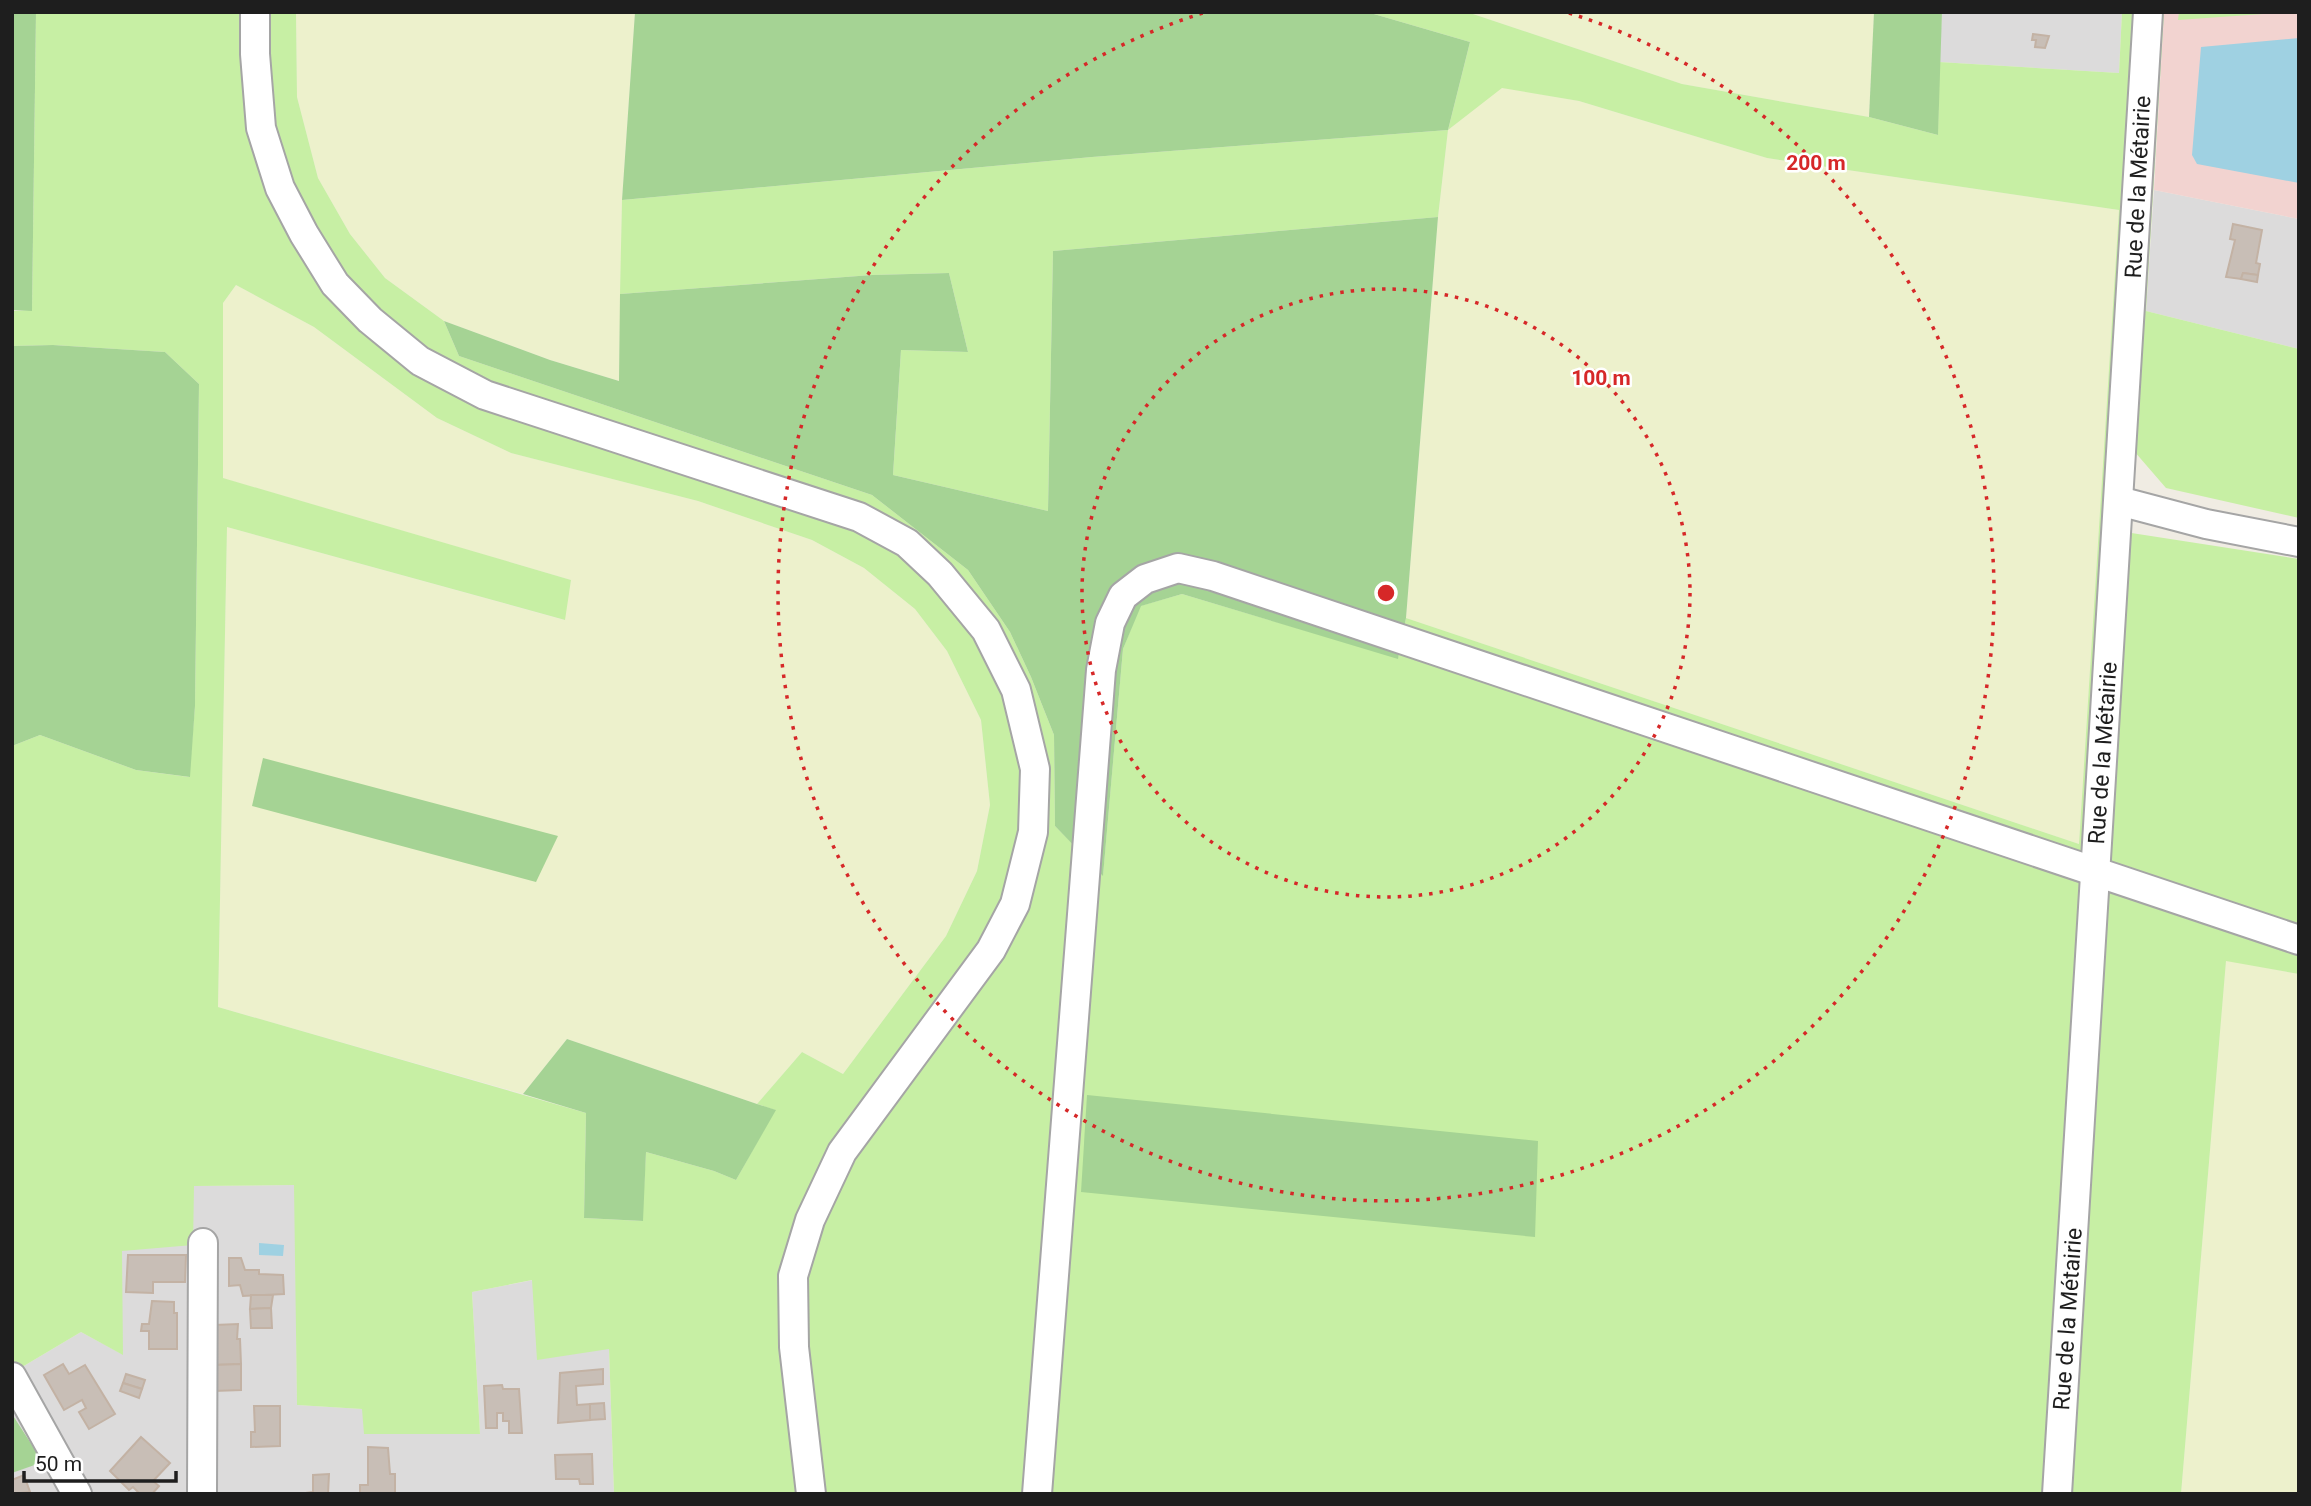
<svg xmlns="http://www.w3.org/2000/svg" width="2311" height="1506" font-family="Roboto,sans-serif">
  <style>
    .residential { fill: #dcdbdb }
    .commercial { fill: #f2d3d0 }
    .farmland { fill: #edf1cc }
    .grass { fill: #c7efa4; fill-rule: evenodd }
    .forest { fill: #a5d394 }
    .water { fill: #9fd1e2 }
    .building { fill: #c8beb6; stroke: #c3b2a4; stroke-width: 2 }
    .lines { fill: none; stroke-linecap: round; stroke-linejoin: round }
    .minor-casing { stroke: #a5a5a5; stroke-width: 32 }
    .minor { stroke: #fff; stroke-width: 28 }
    .ring { fill: none; stroke: #d62828; stroke-width: 3.5; stroke-dasharray: 3.5 7 }
    .labels { text-anchor: middle; dominant-baseline: central; stroke-width: 5; stroke-linejoin: round; paint-order: stroke }
    .street-label { font-size: 23px; fill: #1e1e1e; stroke: #fff }
    .centre { fill: #d62828; stroke: #fff; stroke-width: 3.5 }
    .ring-label { font-size: 21px; text-anchor: middle; font-weight: bold; fill: #d62828; stroke: #fff; stroke-width: 5; stroke-linejoin: round; paint-order: stroke }
  </style>
  <rect width="100%" height="100%" fill="#f0ece3"/>
  <!-- residential -->
  <g class="residential">
    <polygon points="1942,12 2122,12 2119,73 1939,62"/>
    <polygon points="2154,190 2299,219 2299,349 2146,311"/>
    <polygon points="295,1185 297,1405 363,1409 480,1434 472,1292 533,1280 609,1349 614,1494 12,1494 12,1473 43,1461 12,1414 12,1373 81,1332 122,1354 122,1250 193,1186"/>
  </g>
  <!-- commercial -->
  <polygon class="commercial" points="2164,12 2299,12 2299,219 2154,190"/>
  <!-- farmland -->
  <g class="farmland">
    <polygon points="296,12 635,12 622,200 619,381 550,360 444,321 385,278 350,234 318,178 297,97"/>
    <polygon points="1467,12 1874,12 1869,117 1682,84"/>
    <polygon points="1502,87 1579,101 1767,158 2119,210 2079,844 1406,618 1438,217 1448,130"/>
    <polygon points="236,285 314,327 437,418 511,453 698,501 812,540 864,568 915,609 947,651 981,720 990,805 977,871 946,936 843,1074 802,1052 757,1104 567,1039 523,1094 218,1007 227,527 564,620 571,580 222,478 223,303"/>
    <polygon points="2226,960 2299,974 2299,1494 2181,1494"/>
  </g>
  <!-- grass -->
  <g class="grass">
    <path d="M36 12H296L297 97 318 178 350 234 385 278 444 321 459 356 872 495 968 570 1010 632 1031 677 1054 735 1055 826 1103 875 1123 649 1140 606 1182 594 1398 658 1406 618 2079 844 2119 210 1767 158 1579 101 1502 88 1448 130 1438 217 1053 251 1048 511 893 475 901 350 968 352 949 273 872 275 620 294 622 200 1092 157 1448 130 1470 42 1367 12H1467L1682 84 1869 117 1938 135 1939 62 2119 73 2122 12H2164L2146 311 2299 349V518L2166 488 2134 451 2125 532 2299 559V974L2226 961 2181 1494H614L609 1349 537 1360 532 1280 472 1292 480 1434H364L362 1409 297 1405 294 1185 194 1186 193 1245 122 1251 123 1355 81 1332 12 1373V746L40 735 136 770 189 777 195 706 199 384 165 352 53 345 12 346V311L32 310ZM236 285 314 327 437 418 511 453 698 501 812 540 864 568 915 609 947 651 981 720 990 805 977 871 946 936 843 1074 802 1052 757 1104 775 1110 736 1180 714 1171 646 1152 642 1221 584 1218 586 1113 218 1007 227 527 565 620 571 580 223 478V303Z"/>
    <polygon points="2179,12 2293,12 2178,20"/>
  </g>
  <!-- forest -->
  <g class="forest">
    <polygon points="12,12 36,12 32,311 12,310"/>
    <polygon points="635,12 1367,12 1470,42 1448,130 1092,157 622,200"/>
    <polygon points="1874,12 1942,12 1938,135 1869,117"/>
    <polygon points="1438,217 1406,618 1398,659 1182,594 1141,606 1123,649 1103,876 1055,826 1054,735 1031,677 1010,632 968,570 872,495 459,356 444,321 550,360 619,381 620,294 872,275 949,273 968,352 901,350 893,475 1048,511 1053,251"/>
    <polygon points="53,345 165,352 199,384 195,706 190,777 136,770 40,735 12,746 12,346"/>
    <polygon points="263,758 558,836 536,882 252,806"/>
    <polygon points="567,1039 757,1104 776,1110 736,1180 714,1171 646,1152 643,1221 584,1218 586,1113 523,1094"/>
    <polygon points="1087,1095 1538,1141 1535,1237 1081,1192"/>
    <polygon points="12,1414 43,1462 12,1473"/>
  </g>
  <!-- water -->
  <g class="water">
    <polygon points="2299,38 2299,183 2197,164 2192,155 2201,47"/>
    <polygon points="259,1243 284,1245 283,1256 259,1255"/>
  </g>
  <!-- building -->
  <g class="building">
    <polygon points="2033,34 2049,36 2045,48 2035,47 2036,40 2032,40"/>
    <polygon points="2233,224 2262,230 2256,263 2260,264 2258,275 2243,273 2241,279 2226,277 2235,240 2230,239"/>
    <polygon points="2243,273 2258,275 2257,282 2241,279"/>
    <polygon points="128,1255 186,1255 185,1282 153,1282 153,1293 126,1292"/>
    <polygon points="229,1258 241,1258 245,1270 259,1270 259,1274 283,1275 284,1294 243,1296 240,1285 229,1286"/>
    <polygon points="251,1295 273,1295 271,1308 250,1309"/>
    <polygon points="152,1301 174,1302 174,1313 177,1313 177,1349 149,1349 149,1331 141,1331 142,1324 149,1324"/>
    <polygon points="271,1308 272,1328 251,1328 250,1309"/>
    <polygon points="238,1324 237,1339 240,1339 241,1364 214,1365 215,1325"/>
    <polygon points="63,1364 69,1374 85,1365 115,1414 89,1429 79,1412 86,1408 82,1400 64,1410 44,1375"/>
    <polygon points="241,1364 241,1390 214,1391 214,1365"/>
    <polygon points="603,1369 603,1384 576,1386 577,1405 590,1404 590,1420 558,1423 560,1373"/>
    <polygon points="126,1374 145,1380 142,1389 123,1383"/>
    <polygon points="123,1383 142,1389 139,1398 120,1391"/>
    <polygon points="502,1385 503,1389 519,1389 522,1433 509,1433 509,1421 503,1421 503,1413 497,1413 497,1428 486,1428 484,1386"/>
    <polygon points="604,1403 605,1419 590,1420 590,1404"/>
    <polygon points="254,1406 280,1406 280,1446 251,1447 251,1432 255,1432"/>
    <polygon points="141,1437 170,1463 153,1481 159,1486 152,1494 140,1494 133,1487 129,1490 110,1471"/>
    <polygon points="368,1447 388,1448 390,1474 395,1474 395,1494 360,1494 360,1485 368,1485"/>
    <polygon points="592,1454 593,1484 580,1484 579,1479 556,1479 555,1455"/>
    <polygon points="329,1474 328,1494 298,1494 313,1492 313,1475"/>
    <polygon points="24,1475 30,1492 12,1494 12,1480"/>
  </g>
  <g class="lines">
    <defs>
      <g id="minor">
        <polyline points="255,12 255,54 261,128 280,188 304,234 335,284 370,320 420,361 485,395 859,517 907,543 940,574 986,630 1016,690 1035,769 1033,832 1015,904 991,950 842,1152 810,1220 793,1276 794,1347 811,1494"/>
        <polyline points="2119,501 2206,524 2299,542"/>
        <polyline points="12,1377 77,1494"/>
        <polyline points="202,1494 203,1243"/>
        <polyline points="1037,1494 1101,670 1110,623 1123,596 1145,579 1178,568 1213,576 2299,940"/>
        <polyline points="2057,1494 2148,12"/>
      </g>
    </defs>
    <!-- minor casing -->
    <use href="#minor" class="minor-casing"/>
    <!-- minor -->
    <use href="#minor" class="minor"/>
  </g>
  <!-- distance rings -->
  <g class="ring">
    <circle cx="1386" cy="593" r="304"/>
    <path d="M1569 13A608 608 0 1 1 1203 13"/>
  </g>
  <g class="labels">
    <!-- street labels -->
    <g class="street-label">
      <text transform="translate(2138 187) rotate(-87)">Rue de la Métairie</text>
      <text transform="translate(2103 753) rotate(-86)">Rue de la Métairie</text>
      <text transform="translate(2068 1319) rotate(-86)">Rue de la Métairie</text>
    </g>
  </g>
  <circle cx="1386" cy="593" r="10" class="centre"/>
  <g class="ring-label">
    <text x="1816" y="170">200 m</text>
    <text x="1601" y="385">100 m</text>
  </g>
  <!-- border -->
  <rect width="2311" height="1506" fill="none" stroke="#1e1e1e" stroke-width="28"/>
  <!-- scale -->
  <path d="M24 1471v10h152v-10" fill="none" stroke="#1e1e1e" stroke-width="3.5"/>
  <text x="35" y="1471" font-size="21" fill="#1e1e1e" stroke="#ffffff" stroke-width="5" paint-order="stroke">50 m</text>
</svg>
